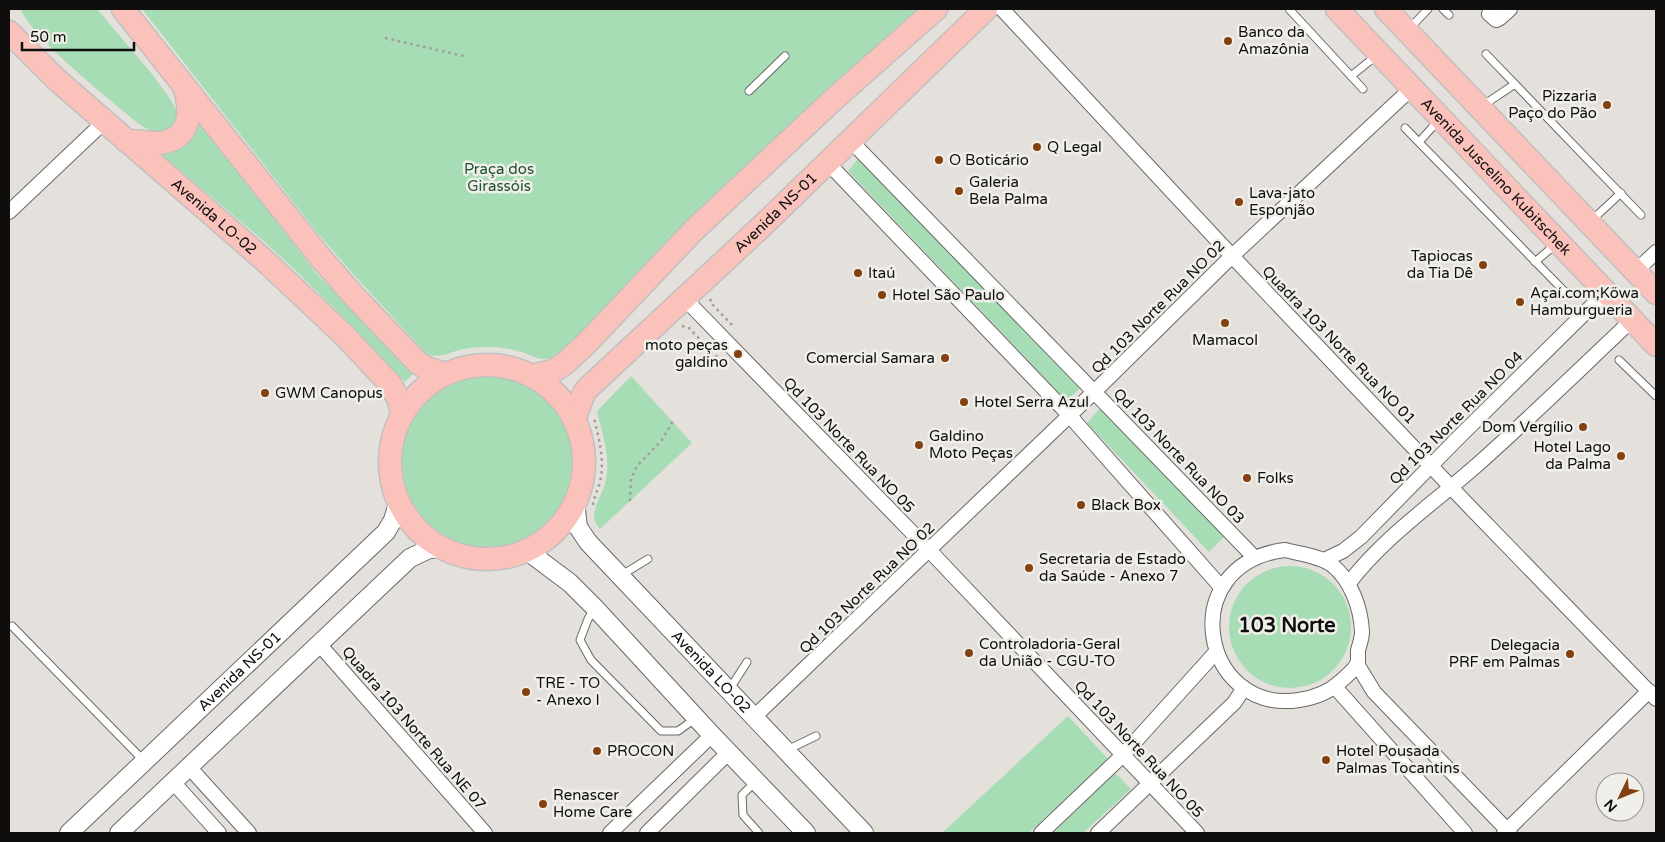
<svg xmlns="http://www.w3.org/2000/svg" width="1665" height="842" font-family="'Varela Round',sans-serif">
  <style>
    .green { fill: #a6ddb5 }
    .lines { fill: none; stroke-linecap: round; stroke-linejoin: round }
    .service-casing { stroke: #6a6865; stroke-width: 9 }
    .minor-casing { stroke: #6a6865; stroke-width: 16 }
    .tertiary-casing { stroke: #6a6865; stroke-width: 20 }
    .primary-casing { stroke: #c1c0c0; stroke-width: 25 }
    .path { stroke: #9f9d9a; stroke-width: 2.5; stroke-dasharray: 2.5 4; stroke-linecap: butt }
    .service { stroke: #fff; stroke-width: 7 }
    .minor { stroke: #fff; stroke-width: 14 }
    .tertiary { stroke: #fff; stroke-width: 18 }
    .primary { stroke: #fac2ba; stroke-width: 22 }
    .poi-dot { fill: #844110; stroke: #f1efea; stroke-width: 2 }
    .labels { text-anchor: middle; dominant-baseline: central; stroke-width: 5; stroke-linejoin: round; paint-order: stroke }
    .poi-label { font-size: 15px; fill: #0f0e0d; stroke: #f1efea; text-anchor: start }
    .park-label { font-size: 15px; fill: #1b5130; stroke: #f1efea }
    .street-label { font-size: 15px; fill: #0f0e0d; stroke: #f1efea }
    .district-label { font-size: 20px; font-weight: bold; fill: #0f0e0d; stroke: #f1efea }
  </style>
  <rect width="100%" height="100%" fill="#e4e1dd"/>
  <!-- green -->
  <g class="green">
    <path d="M21 9H97L152 74 171 100 178 115C174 129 167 131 154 133L139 124C114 103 29 36 21 9Z"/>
    <path d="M142 9H922L559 353C554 357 550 359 544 359 535 359 527 353 518 351 500 346 481 346 463 349 450 352 439 360 426 353L354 275 316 231Z"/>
    <path d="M198 121 316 273 335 293 413 374 405 382 351 325 295 270 266 243 162 155 161 153C182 145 192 145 198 121Z"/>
    <polygon points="859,158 1080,388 1067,401 848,171"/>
    <circle cx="487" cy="461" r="87"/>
    <path d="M631 376 692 443 600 529C586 515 601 499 605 483 612 461 602 433 597 411Z"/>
    <polygon points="1101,407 1224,537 1209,552 1087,423"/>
    <circle cx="1290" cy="627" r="61"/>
    <polygon points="1068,716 1108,759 1029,833 942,833"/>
    <polygon points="1115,773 1131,789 1083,833 1053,833"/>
  </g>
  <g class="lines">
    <defs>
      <g id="service">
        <polyline points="1289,9 1363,89"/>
        <polyline points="1443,9 1449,15"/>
        <polyline points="1409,29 1428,9"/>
        <polyline points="1486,54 1641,215"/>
        <polyline points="1351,76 1376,56"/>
        <polyline points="749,91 785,56"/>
        <polyline points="1482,106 1515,84"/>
        <polyline points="1405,128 1565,292"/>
        <polyline points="1419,142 1438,121"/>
        <polyline points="1592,220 1621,193"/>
        <polyline points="1535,262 1556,244"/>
        <polyline points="1619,360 1656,396"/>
        <polyline points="620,576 648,559"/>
        <polyline points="595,608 588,619 580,640 591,660 661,731 678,731 696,718"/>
        <polyline points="12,626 144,761"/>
        <polyline points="729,690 747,662"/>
        <polyline points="787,750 816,736"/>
        <polyline points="756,781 742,795 743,815 759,833"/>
      </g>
      <g id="minor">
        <polyline points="1002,9 1232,256 1467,504 1656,699"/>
        <polyline points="1491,9 1489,14 1496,20 1500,18 1510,9"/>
        <polyline points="850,140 1255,558"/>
        <polyline points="827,162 1070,416 1221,587"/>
        <polyline points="9,212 104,122"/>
        <polyline points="1636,271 1656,252"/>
        <polyline points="684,298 930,551 1197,833"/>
        <path d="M1285 550C1300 554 1320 556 1332 565 1351 580 1361 608 1362 632 1362 639 1359 645 1358 651 1358 655 1358 659 1358 662 1356 669 1345 677 1340 682 1329 692 1313 698 1299 700 1201 715 1173 564 1285 550Z"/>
        <polyline points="1324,560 1343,551 1361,537 1456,440 1606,292"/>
        <path d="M1349 583C1384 537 1434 503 1477 465 1530 418 1581 368 1632 320"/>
        <polyline points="319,644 485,833"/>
        <polyline points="1357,664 1374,692 1510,833"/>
        <polyline points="1335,687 1465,833"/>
        <polyline points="754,717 1094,392 1232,256 1413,87"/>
        <polyline points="189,767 249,833"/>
        <polyline points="173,782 219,833"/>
        <polyline points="610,833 712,735"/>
        <polyline points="647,833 729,752"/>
        <polyline points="1041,833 1123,755 1216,652"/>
        <polyline points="1098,833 1234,703 1244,688"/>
        <polyline points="1504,833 1649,691"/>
      </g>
      <g id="tertiary">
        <path id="s1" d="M575 502 578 527 588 542 864 833"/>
        <polyline points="526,550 570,583 595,608 712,735 806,833"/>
        <path id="s2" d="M69 833 386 532 393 520 399 500"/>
        <polyline points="119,833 410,558 429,549 444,548"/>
      </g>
      <g id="primary">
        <polyline points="123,9 320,257 355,297 418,363 429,369 445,374"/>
        <path id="s3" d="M1337 9 1656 345"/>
        <polyline points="1386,9 1656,293"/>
        <path id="s4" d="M9 32 56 79 263 259 345 336 390 384 399 400 402 415"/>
        <path d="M126 141C137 141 148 143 158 143 192 140 192 111 184 86"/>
        <circle cx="487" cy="462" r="97"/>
        <polyline points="531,376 553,371 563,365 585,345 694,230 833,100 936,9"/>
        <path id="s5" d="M574 420 584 393 587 389 761 227 986 9"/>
      </g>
    </defs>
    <!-- service casing -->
    <use href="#service" class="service-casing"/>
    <!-- minor casing -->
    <use href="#minor" class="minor-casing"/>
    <!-- tertiary casing -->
    <use href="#tertiary" class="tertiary-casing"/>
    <!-- primary casing -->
    <use href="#primary" class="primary-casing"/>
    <!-- path -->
    <g class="path">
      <polyline points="385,38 464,56"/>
      <polyline points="711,299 710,302 735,328"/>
      <polyline points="682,326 688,327 718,358"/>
      <polyline points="630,501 631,479 637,466 662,440 673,421"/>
      <path d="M593 505C594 497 598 490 600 482 605 461 599 439 594 418"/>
    </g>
    <!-- service -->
    <use href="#service" class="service"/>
    <!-- minor -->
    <use href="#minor" class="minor"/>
    <!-- tertiary -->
    <use href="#tertiary" class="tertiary"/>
    <!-- primary -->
    <use href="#primary" class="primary"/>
  </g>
  <!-- markers -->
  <g class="poi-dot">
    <circle cx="1228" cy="41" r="5"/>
    <circle cx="1607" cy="105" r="5"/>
    <circle cx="1037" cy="147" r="5"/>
    <circle cx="939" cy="160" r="5"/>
    <circle cx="959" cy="191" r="5"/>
    <circle cx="1239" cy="202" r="5"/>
    <circle cx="1483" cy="265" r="5"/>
    <circle cx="858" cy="273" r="5"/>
    <circle cx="882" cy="295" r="5"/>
    <circle cx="1520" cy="302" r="5"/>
    <circle cx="1225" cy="323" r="5"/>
    <circle cx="738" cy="354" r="5"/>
    <circle cx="945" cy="358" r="5"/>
    <circle cx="265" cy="393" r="5"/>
    <circle cx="964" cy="402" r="5"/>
    <circle cx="1583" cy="427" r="5"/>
    <circle cx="919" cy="445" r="5"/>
    <circle cx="1621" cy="456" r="5"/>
    <circle cx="1247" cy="478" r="5"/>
    <circle cx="1081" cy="505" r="5"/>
    <circle cx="1029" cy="568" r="5"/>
    <circle cx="969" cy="653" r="5"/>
    <circle cx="1570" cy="654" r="5"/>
    <circle cx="526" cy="692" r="5"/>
    <circle cx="597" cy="751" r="5"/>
    <circle cx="1326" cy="760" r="5"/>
    <circle cx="543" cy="804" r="5"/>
  </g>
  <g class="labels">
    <!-- poi labels -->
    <g class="poi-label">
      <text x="1238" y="32">Banco da<tspan x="1238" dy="17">Amazônia</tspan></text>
      <text x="1597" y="96" text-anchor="end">Pizzaria<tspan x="1597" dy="17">Paço do Pão</tspan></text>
      <text x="1047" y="147">Q Legal</text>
      <text x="949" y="160">O Boticário</text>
      <text x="969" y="182">Galeria<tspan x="969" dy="17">Bela Palma</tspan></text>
      <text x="1249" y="193">Lava-jato<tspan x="1249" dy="17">Esponjão</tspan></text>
      <text x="1473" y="256" text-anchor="end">Tapiocas<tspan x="1473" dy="17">da Tia Dê</tspan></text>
      <text x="868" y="273">Itaú</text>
      <text x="1530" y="293">Açaí.com;Köwa<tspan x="1530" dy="17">Hamburgueria</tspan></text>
      <text x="892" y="295">Hotel São Paulo</text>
      <text x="1225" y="340" text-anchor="middle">Mamacol</text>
      <text x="728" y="345" text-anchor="end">moto peças<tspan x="728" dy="17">galdino</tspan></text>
      <text x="935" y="358" text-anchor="end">Comercial Samara</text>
      <text x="275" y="393">GWM Canopus</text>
      <text x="974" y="402">Hotel Serra Azul</text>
      <text x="1573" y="427" text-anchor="end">Dom Vergílio</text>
      <text x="929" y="436">Galdino<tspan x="929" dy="17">Moto Peças</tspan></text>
      <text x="1611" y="447" text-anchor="end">Hotel Lago<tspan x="1611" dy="17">da Palma</tspan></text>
      <text x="1257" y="478">Folks</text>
      <text x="1091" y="505">Black Box</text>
      <text x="1039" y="559">Secretaria de Estado<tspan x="1039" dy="17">da Saúde - Anexo 7</tspan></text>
      <text x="979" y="644">Controladoria-Geral<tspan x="979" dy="17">da União - CGU-TO</tspan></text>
      <text x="1560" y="645" text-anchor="end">Delegacia<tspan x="1560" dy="17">PRF em Palmas</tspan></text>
      <text x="536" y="683">TRE - TO<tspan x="536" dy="17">- Anexo I</tspan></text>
      <text x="607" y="751">PROCON</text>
      <text x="1336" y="751">Hotel Pousada<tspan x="1336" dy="17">Palmas Tocantins</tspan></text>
      <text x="553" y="795">Renascer<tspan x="553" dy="17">Home Care</tspan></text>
    </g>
    <!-- park labels -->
    <g class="park-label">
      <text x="499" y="169">Praça dos<tspan x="499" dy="17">Girassóis</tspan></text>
    </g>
    <!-- street labels -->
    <g class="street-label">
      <text stroke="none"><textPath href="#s3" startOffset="231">Avenida Juscelino Kubitschek</textPath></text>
      <text stroke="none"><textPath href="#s5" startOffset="292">Avenida NS-01</textPath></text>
      <text stroke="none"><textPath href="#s4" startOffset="276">Avenida LO-02</textPath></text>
      <text transform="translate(1158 307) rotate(-45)">Qd 103 Norte Rua NO 02</text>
      <text transform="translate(1339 345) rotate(46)">Quadra 103 Norte Rua NO 01</text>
      <text transform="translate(1456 418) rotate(-45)">Qd 103 Norte Rua NO 04</text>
      <text transform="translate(849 445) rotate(46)">Qd 103 Norte Rua NO 05</text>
      <text transform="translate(1179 456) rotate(46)">Qd 103 Norte Rua NO 03</text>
      <text transform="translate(867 588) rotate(-44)">Qd 103 Norte Rua NO 02</text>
      <text stroke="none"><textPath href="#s2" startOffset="235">Avenida NS-01</textPath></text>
      <text stroke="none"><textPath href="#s1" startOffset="222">Avenida LO-02</textPath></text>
      <text transform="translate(414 728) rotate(49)">Quadra 103 Norte Rua NE 07</text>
      <text transform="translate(1139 749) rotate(47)">Qd 103 Norte Rua NO 05</text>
    </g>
    <!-- district labels -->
    <g class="district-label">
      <text x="1287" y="626">103 Norte</text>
    </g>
  </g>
  <!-- border -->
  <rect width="1665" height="842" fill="none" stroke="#0f0e0d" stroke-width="20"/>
  <!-- north arrow -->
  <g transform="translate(1620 797) rotate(227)"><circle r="24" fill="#f1efea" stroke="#979592"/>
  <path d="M0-4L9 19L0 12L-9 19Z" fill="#844110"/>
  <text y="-8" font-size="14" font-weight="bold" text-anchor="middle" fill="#0f0e0d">N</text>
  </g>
  <!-- scale -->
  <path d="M22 42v8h112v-8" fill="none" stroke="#0f0e0d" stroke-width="2.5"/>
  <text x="30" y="42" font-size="15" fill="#0f0e0d" stroke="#f1efea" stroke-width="4" paint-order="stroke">50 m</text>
</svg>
